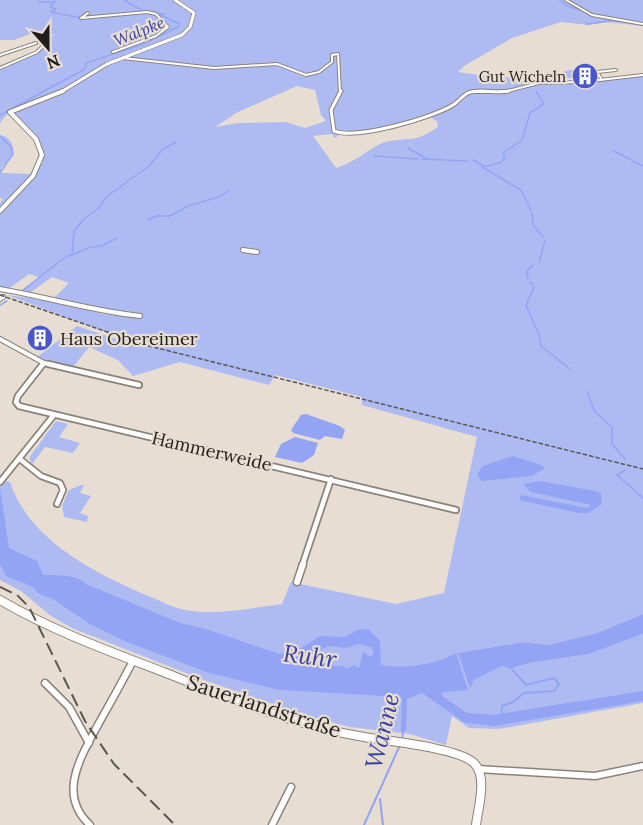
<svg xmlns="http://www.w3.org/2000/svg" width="643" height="825" font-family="Lora,serif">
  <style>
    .green { fill: #aebbf3; fill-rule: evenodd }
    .water { fill: #93a4f5; fill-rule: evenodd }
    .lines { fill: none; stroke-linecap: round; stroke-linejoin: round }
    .stream-far1 { stroke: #93a4f5; stroke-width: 1.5 }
    .stream { stroke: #93a4f5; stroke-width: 2 }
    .river-far1 { stroke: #93a4f5; stroke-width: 8 }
    .river { stroke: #93a4f5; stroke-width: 9 }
    .minor-far3-casing { stroke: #8a8279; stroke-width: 4 }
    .minor-far2-casing { stroke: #8a8279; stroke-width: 6 }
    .minor-far1-casing { stroke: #8a8279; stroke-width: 8 }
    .minor-casing { stroke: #8a8279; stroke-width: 9 }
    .tertiary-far2-casing { stroke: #8a8279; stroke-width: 4 }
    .tertiary-far1-casing { stroke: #8a8279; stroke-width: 5 }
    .tertiary-casing { stroke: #8a8279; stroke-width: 10 }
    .secondary-far1-casing { stroke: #8a8279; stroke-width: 4.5 }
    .secondary-casing { stroke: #8a8279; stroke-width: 6 }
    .minor-far3 { stroke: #fff; stroke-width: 2 }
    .minor-far2 { stroke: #fff; stroke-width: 4 }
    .minor-far1 { stroke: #fff; stroke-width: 4.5 }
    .minor { stroke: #fff; stroke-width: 6 }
    .tertiary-far2 { stroke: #fff; stroke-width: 2 }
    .tertiary-far1 { stroke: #fff; stroke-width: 3 }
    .tertiary { stroke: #fff; stroke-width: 8 }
    .secondary-far1 { stroke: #fff; stroke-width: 3 }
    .secondary { stroke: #fff; stroke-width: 4 }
    .rail-far1 { stroke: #5c5651; stroke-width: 1.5; stroke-dasharray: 4.5 2; stroke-linecap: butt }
    .rail { stroke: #5c5651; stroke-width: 2; stroke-dasharray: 13 6; stroke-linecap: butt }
    .labels { text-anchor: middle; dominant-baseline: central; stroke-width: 4.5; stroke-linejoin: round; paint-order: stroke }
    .far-poi-label { font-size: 15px; fill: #221e1b; stroke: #e7ddd3; text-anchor: end }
    .far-water-label { font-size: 16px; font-style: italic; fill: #3a429f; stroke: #e7ddd3 }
    .poi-label { font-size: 18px; fill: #221e1b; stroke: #e7ddd3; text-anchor: start }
    .street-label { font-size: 18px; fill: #221e1b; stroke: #e7ddd3 }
    .near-street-label { font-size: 21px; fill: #221e1b; stroke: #e7ddd3 }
    .near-water-label { font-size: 24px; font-style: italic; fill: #3a429f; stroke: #e7ddd3 }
  </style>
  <rect width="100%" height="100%" fill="#e7ddd3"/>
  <!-- green -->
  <g class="green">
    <path d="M0 0H565L569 4 566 0H643V26L607 22 589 25 561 22 512 38 464 66 458 72C488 77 522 80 552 75 562 74 569 67 579 71L580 73 575 74 577 77 562 79 563 83 643 76V614L597 633 548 645 524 642 458 653 470 689 474 680 502 666 510 669 529 663 589 654 643 634V703L499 729 469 728 452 716 446 745 410 734 350 727 310 717 201 679 72 628 51 616 21 591 0 580V487L6 481 10 482C29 541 98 575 151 597 161 601 171 607 181 609 213 617 250 608 282 604L291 582 396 604 444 593 477 437 362 405V397L275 375 269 385 180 362 133 376 118 360 89 347 73 367 36 358 77 326 116 339 119 337 7 295 67 303 102 314 138 317 87 308 54 298 69 283 52 277 31 292 18 293 39 277 29 274 7 290 0 287V203L3 199 0 198V135C11 137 13 145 14 155L1 168V173L33 174C47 143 32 132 7 114L0 123V69L41 50 46 42 55 34 48 36 38 31 14 40H0ZM297 86 315 90 321 115 326 121 305 128 286 122 239 123 215 127 238 112ZM427 116 437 121 438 127C431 131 424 136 417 138 406 140 390 139 380 144 365 152 353 163 336 168L313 136 332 134 335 138 339 135 371 133Z"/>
    <polygon points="56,421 68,424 59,437 80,443 73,453 45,447 32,464 29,458"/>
    <polygon points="81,485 84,485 80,493 91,496 80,513 88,516 87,522 64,517 62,506 69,490"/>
  </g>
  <!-- water -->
  <g class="water">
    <polygon points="306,414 340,426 345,430 342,439 325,436 320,440 293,433 291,430 301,415"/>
    <polygon points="295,437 318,443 314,455 302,463 275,457 281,444"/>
    <polygon points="513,456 541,465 545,468 532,476 481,481 477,474 483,466"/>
    <polygon points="540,481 595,491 601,493 602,504 589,513 579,513 519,500 521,495 587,508 591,505 531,492 523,484"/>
    <path d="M0 487 9 548 37 561 43 575C55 575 78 574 86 584L180 623 203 628 280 654 301 648 320 636 345 637 357 630 368 629 380 641 381 665C404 669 436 665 456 653L468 690 443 692 442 696 467 713 493 715 643 691V701L494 726 465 723 422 693 407 699 406 731H401L402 697 280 690 209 673 127 642 90 624 51 598 39 594 33 587 6 576 0 564ZM359 644 371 647 374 655 369 656 363 652 359 668 354 665 346 669 344 666 305 664 300 661 328 646 345 648Z"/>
    <polygon points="643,614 643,634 589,654 529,663 510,669 502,666 474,680 470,689 458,653 524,642 548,645 597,633"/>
  </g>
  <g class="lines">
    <!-- stream-far1 -->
    <g class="stream-far1">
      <polyline points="56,0 50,7 56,9 51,12 81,18"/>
      <polyline points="127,0 125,1 140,9"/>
      <polyline points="559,0 567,6 584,11"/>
      <polyline points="38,2 55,2"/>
      <polyline points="119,14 153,12"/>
      <polyline points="606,19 643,25"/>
      <polyline points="586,24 611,21"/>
      <polyline points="0,115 85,69 86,63 141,45 178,27 179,24 161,15 164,14 157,13"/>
      <polyline points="0,136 12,148 12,155 0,173"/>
      <polyline points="408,148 427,159"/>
      <polyline points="614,151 643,166"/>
      <polyline points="374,156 418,159"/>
      <polyline points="422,159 467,161"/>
      <polyline points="473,160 483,166"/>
      <polyline points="531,210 521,190 482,167 500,163 505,158 503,153 522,140 530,113 544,104 536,91"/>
      <polyline points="532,213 533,225 543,237"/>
      <polyline points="148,220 156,216 170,216 188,206 219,197 229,190"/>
      <polyline points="92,247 101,246 117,238"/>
      <polyline points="72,255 74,231 85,218 99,208 106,197 149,166 163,149 176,142"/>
      <polyline points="539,262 545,241"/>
      <polyline points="528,279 527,271 533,265"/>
      <polyline points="530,282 534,287 526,305 539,335 541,346 571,370"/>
      <polyline points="22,291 64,258 91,247"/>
      <polyline points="0,305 7,301"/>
      <polyline points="587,392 595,412 612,427 612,444 625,459"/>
      <polyline points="625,470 617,475 643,498"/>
    </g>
    <!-- stream -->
    <g class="stream">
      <polyline points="502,715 502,706 513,702 524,693 554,691 559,684 554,678 526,685 511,668"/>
      <polyline points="402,740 403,730"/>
      <polyline points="380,799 383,825"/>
      <polyline points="364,825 400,745"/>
    </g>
    <!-- river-far1 -->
    <polyline class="river-far1" points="13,562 18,566"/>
    <!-- river -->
    <polyline class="river" points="16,564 41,581"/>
    <defs>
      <g id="minor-far3">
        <polyline points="88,13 81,18 147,12 156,14 168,27 156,36 113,52"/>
        <polyline points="0,55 36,43"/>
        <polyline points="0,68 37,52 43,46"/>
        <polyline points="602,80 597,72 616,70"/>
      </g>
      <g id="minor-far2">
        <polyline points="243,250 257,252"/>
        <path d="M0 289C47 297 92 311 140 316"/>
        <polyline points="0,299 3,297"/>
        <polyline points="0,339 44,363 54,365"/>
        <polyline points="42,365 44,363"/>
      </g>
      <g id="minor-far1">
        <polyline points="43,364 18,396 16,402 19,406 456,510"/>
        <polyline points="48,364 139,385"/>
        <polyline points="21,460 41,476 60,483 63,490 57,504"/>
        <polyline points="0,482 54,415"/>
        <polyline points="302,566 331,479"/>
      </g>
      <g id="minor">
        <polyline points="297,582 303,564"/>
        <polyline points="45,683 69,707 89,743"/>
        <polyline points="478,769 595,776 643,766"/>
        <path d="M90 825C56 794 82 755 99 723 111 702 122 682 133 661"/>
        <polyline points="272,825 291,787"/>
      </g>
      <g id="tertiary-far2">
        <polyline points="566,0 592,15 643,24"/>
        <polyline points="123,58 214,68 277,64 306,75 319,72 332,62 332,55 338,54 340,92"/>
        <polyline points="469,92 504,92 539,83 582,82 643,75"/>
      </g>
      <path id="tertiary-far1" d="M341 91 331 110 334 131C356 140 432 118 453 105 458 102 462 96 468 93 479 88 496 94 509 91"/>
      <path id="tertiary" d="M0 600C53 631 109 651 166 673 231 699 295 726 364 737 388 741 459 748 474 763 488 777 478 808 476 825"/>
      <polyline id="secondary-far1" points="61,92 107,64 182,35 190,27 194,13 175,0"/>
      <polyline id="secondary" points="0,211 33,176 42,155 36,139 10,112 63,91"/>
    </defs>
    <!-- minor-far3 casing -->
    <use href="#minor-far3" class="minor-far3-casing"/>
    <!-- minor-far2 casing -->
    <use href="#minor-far2" class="minor-far2-casing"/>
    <!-- minor-far1 casing -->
    <use href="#minor-far1" class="minor-far1-casing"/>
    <!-- minor casing -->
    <use href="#minor" class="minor-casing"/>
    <!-- tertiary-far2 casing -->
    <use href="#tertiary-far2" class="tertiary-far2-casing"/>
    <!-- tertiary-far1 casing -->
    <use href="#tertiary-far1" class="tertiary-far1-casing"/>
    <!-- tertiary casing -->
    <use href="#tertiary" class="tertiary-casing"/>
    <!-- secondary-far1 casing -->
    <use href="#secondary-far1" class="secondary-far1-casing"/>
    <!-- secondary casing -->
    <use href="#secondary" class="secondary-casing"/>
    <!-- minor-far3 -->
    <use href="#minor-far3" class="minor-far3"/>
    <!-- minor-far2 -->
    <use href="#minor-far2" class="minor-far2"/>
    <!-- minor-far1 -->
    <use href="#minor-far1" class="minor-far1"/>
    <!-- minor -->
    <use href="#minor" class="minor"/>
    <!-- tertiary-far2 -->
    <use href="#tertiary-far2" class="tertiary-far2"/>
    <!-- tertiary-far1 -->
    <use href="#tertiary-far1" class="tertiary-far1"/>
    <!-- tertiary -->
    <use href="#tertiary" class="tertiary"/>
    <!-- secondary-far1 -->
    <use href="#secondary-far1" class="secondary-far1"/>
    <!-- secondary -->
    <use href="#secondary" class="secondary"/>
    <!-- rail-far1 -->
    <polyline class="rail-far1" points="0,295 145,345 643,469"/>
    <!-- rail -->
    <polyline class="rail" points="0,587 17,595 29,607 85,721 114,764 175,825"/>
  </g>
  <!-- icons -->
  <defs>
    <symbol id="building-disc" viewBox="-11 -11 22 22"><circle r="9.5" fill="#4b56cb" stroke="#e7ddd3"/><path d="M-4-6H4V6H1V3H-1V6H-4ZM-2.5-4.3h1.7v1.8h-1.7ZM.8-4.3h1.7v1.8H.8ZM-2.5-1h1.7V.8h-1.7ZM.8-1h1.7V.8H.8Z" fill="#fff"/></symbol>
  </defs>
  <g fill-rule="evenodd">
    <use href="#building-disc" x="570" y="61" width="30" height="30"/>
    <use href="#building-disc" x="25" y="323" width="30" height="30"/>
  </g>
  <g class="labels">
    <!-- far-poi labels -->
    <g class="far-poi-label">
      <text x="566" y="76">Gut Wicheln</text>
    </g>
    <!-- far-water labels -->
    <g class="far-water-label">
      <text transform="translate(139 31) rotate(-22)">Walpke</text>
    </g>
    <!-- poi labels -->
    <g class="poi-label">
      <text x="60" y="338">Haus Obereimer</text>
    </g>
    <!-- street labels -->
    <g class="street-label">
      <text transform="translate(212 451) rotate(13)">Hammerweide</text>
    </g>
    <!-- near-street labels -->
    <g class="near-street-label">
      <text transform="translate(264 706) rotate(18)">Sauerlandstraße</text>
    </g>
    <!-- near-water labels -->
    <g class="near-water-label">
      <text transform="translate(310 656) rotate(7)">Ruhr</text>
      <text transform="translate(382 731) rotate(-76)">Wanne</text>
    </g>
  </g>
  <!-- north arrow -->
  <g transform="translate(48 48) rotate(159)" stroke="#e7ddd3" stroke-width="4.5" paint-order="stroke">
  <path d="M0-4.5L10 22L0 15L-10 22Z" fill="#221e1b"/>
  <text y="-9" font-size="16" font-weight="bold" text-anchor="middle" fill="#221e1b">N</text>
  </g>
</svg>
